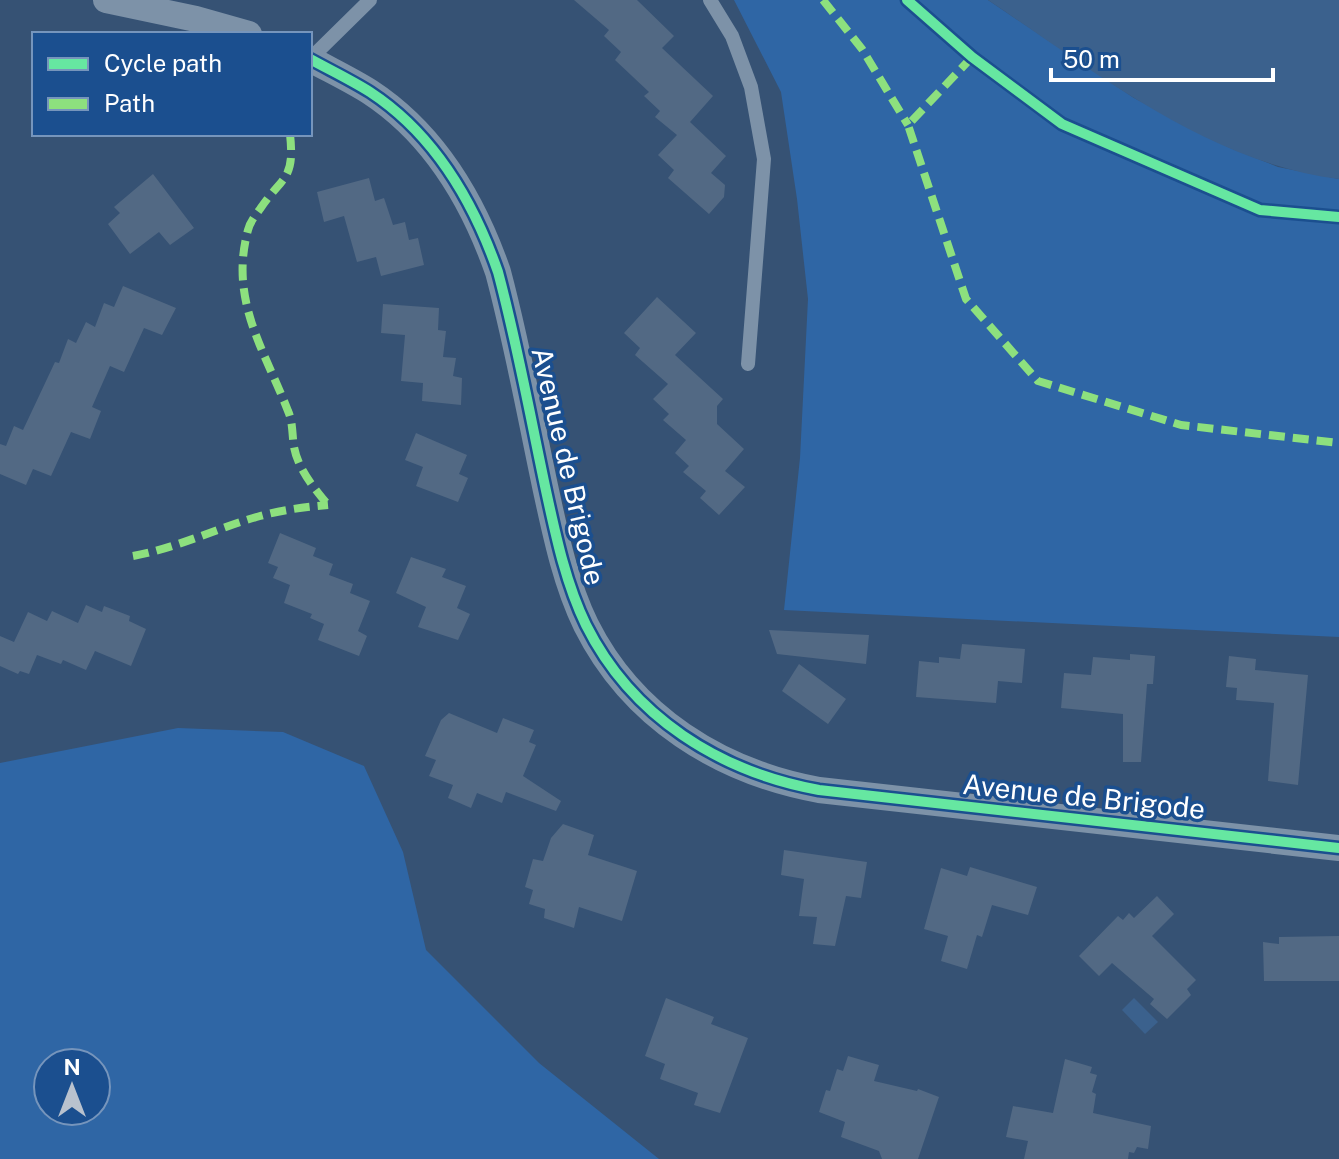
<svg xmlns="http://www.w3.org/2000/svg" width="1339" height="1159" font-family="'Public Sans',sans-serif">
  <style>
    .green { fill: #2f66a5; fill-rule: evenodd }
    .water { fill: #3b618d }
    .building { fill: #526984 }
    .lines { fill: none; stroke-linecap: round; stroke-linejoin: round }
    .lane { stroke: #7d92a8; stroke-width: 14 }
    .street { stroke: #7d92a8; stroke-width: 26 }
    .quiet { stroke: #8de07e; stroke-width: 8; stroke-dasharray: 16 8; stroke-linecap: butt }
    .cycleway-casing { stroke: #1b4f8f; stroke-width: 15 }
    .cycleway { stroke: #66e7a1; stroke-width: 10 }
    .labels { text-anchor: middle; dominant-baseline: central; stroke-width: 7; stroke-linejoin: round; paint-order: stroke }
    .street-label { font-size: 28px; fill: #fff; stroke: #1b4f8f }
  </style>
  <rect width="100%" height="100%" fill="#365274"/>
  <!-- green -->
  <g class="green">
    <polygon points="734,0 988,0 1134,98 1228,147 1278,167 1339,179 1339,637 784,610 800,458 808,299 797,199 781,92"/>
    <path d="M178 728 283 732 364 766 403 852 426 950 539 1063 659 1159H0V763ZM96 1063V1111H48V1063Z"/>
  </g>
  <!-- water -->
  <g class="water">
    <path d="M988 0H1339V179C1209 163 1094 71 988 0Z"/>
    <polygon points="1134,998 1158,1022 1145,1034 1122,1010"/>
  </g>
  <!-- building -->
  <g class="building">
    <polygon points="574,0 637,0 674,36 662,48 713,96 690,122 726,156 711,173 725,185 724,197 709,214 668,178 674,170 658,155 677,135 655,117 660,111 644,96 649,92 615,60 621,52 604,36 609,30"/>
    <polygon points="153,174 194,228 170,245 159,232 130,254 108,224 120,213 114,207"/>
    <polygon points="369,178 375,201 384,198 393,225 405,222 409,240 418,238 424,265 381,276 376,257 357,262 344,216 324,222 317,192"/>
    <polygon points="123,286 176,308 162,335 144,328 124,372 110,366 92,407 101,411 90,439 71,432 51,476 33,469 26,485 0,474 0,444 6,446 14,426 23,430 55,362 59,363 68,339 76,343 86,322 95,327 104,303 114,307"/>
    <polygon points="657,297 696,333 675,355 723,399 717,406 717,424 744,449 725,471 745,487 719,515 700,498 706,491 683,472 689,466 675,453 686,440 663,420 669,414 653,399 668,384 635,355 640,348 624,333"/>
    <polygon points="383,304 439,308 438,330 446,331 443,357 456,358 453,376 462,378 461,405 422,401 423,383 401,381 405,335 381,333"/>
    <polygon points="416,433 467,455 459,474 468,478 458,502 416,486 423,467 405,460"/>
    <polygon points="280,533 316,548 313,556 333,564 329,575 353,584 350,593 370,601 358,631 367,636 359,656 318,640 324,624 310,618 312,614 284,603 290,585 273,578 278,567 268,563"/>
    <polygon points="411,557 446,569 442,577 466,586 457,608 470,614 458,640 418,627 426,607 396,593"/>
    <polygon points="86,605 102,612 104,606 130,616 129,621 146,629 131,666 95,651 86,670 63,660 61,664 37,655 29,674 20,671 18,674 0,666 0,636 14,642 28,612 47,621 52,611 78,623"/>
    <polygon points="769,630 869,635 866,664 777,654"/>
    <polygon points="962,644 1025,649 1022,683 998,681 996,703 916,697 919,661 939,663 939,657 960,659"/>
    <polygon points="1130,654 1155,656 1153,684 1147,684 1141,762 1123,762 1123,714 1061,708 1064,673 1091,675 1093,657 1130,660"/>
    <polygon points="1229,656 1256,659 1255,670 1308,675 1298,785 1268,781 1274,703 1236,700 1237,688 1226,687"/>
    <polygon points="799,664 846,699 828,724 782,691"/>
    <polygon points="449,713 497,733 503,718 534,730 529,742 536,745 523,776 561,801 556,811 506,792 502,803 477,793 471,808 448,798 453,785 429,776 436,760 425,756 441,720"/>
    <polygon points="563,824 594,835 588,855 637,871 622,921 579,907 574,928 544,918 545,909 529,904 533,890 525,887 533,859 543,861 551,838"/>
    <polygon points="784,850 867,862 861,898 846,896 835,946 813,944 817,917 799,916 804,879 781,875"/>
    <polygon points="970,867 1037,887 1028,915 992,905 982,937 977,935 967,969 941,961 948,936 924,929 941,868 967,876"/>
    <polygon points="1157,896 1174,914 1152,936 1196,980 1187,989 1191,995 1167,1019 1150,1004 1154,999 1112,963 1099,976 1079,956 1118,916 1123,920 1129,913 1134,918"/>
    <polygon points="1339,936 1339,981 1264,981 1263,942 1279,944 1279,937"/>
    <polygon points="666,998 714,1017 711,1024 748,1038 720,1113 694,1105 698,1093 660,1079 665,1064 645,1056"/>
    <polygon points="848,1056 879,1065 874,1081 917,1091 918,1089 939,1097 918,1159 882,1159 879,1151 841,1137 845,1122 819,1112 826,1090 830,1091 837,1069 843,1071"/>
    <polygon points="1065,1059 1092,1067 1090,1073 1097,1075 1092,1092 1096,1094 1093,1113 1151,1126 1148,1149 1137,1147 1134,1153 1129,1152 1128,1159 1024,1159 1028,1141 1006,1137 1013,1106 1053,1113"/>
  </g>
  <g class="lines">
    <!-- lane -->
    <g class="lane">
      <polyline points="710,0 732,36 751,87 764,159 748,364"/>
      <polyline points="310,59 370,0"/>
    </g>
    <!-- street -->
    <g class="street">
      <polyline points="106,0 196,19 249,34"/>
      <path d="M310 59C330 70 351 80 370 92 434 134 474 203 498 272 517 343 530 415 545 486 555 532 565 582 586 625 632 717 720 772 819 790L1339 848"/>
    </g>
    <!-- quiet -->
    <g class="quiet">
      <polyline points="823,0 862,49 908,125"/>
      <polyline points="972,57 908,125 966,299 1038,381 1181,425 1339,443"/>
      <path d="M290 134C295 181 283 175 260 209 255 216 250 222 248 230 229 300 264 349 288 411 293 422 292 435 294 447 298 469 314 488 328 505"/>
      <path d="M133 556C177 548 217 528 260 516 282 510 304 507 328 505"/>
    </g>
    <defs>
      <g id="cycleway">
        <polyline points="907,0 972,57 1062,124 1260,210 1339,217"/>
        <path d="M310 59C330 70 351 80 370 92 434 134 474 203 498 272 517 343 530 415 545 486 555 532 565 582 586 625 632 717 720 772 819 790L1339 848"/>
      </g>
    </defs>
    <!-- cycleway casing -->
    <use href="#cycleway" class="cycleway-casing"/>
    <!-- cycleway -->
    <use href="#cycleway" class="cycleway"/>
  </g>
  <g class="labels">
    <!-- street labels -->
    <g class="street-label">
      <text transform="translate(569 466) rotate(77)">Avenue de Brigode</text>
      <text transform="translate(1084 796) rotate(6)">Avenue de Brigode</text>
    </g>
  </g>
  <!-- legend -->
  <rect x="32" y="32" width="280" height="104" fill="#1b4f8f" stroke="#7695bc" stroke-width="2"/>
  <rect x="48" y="58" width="40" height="12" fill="#66e7a1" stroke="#7695bc" stroke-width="2"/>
  <text x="104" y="72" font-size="24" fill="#ffffff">Cycle path</text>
  <rect x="48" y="98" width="40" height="12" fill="#8de07e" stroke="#7695bc" stroke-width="2"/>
  <text x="104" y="112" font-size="24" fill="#ffffff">Path</text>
  <!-- north arrow -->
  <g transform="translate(72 1087)"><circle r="38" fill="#1b4f8f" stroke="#7695bc" stroke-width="2"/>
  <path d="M0-6L14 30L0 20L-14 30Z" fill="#b9c2ce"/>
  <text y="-12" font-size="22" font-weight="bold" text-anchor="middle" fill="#ffffff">N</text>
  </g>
  <!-- scale -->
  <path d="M1051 68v12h222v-12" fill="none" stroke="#ffffff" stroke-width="4"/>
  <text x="1063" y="68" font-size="24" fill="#ffffff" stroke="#1b4f8f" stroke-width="6" paint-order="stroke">50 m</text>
</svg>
